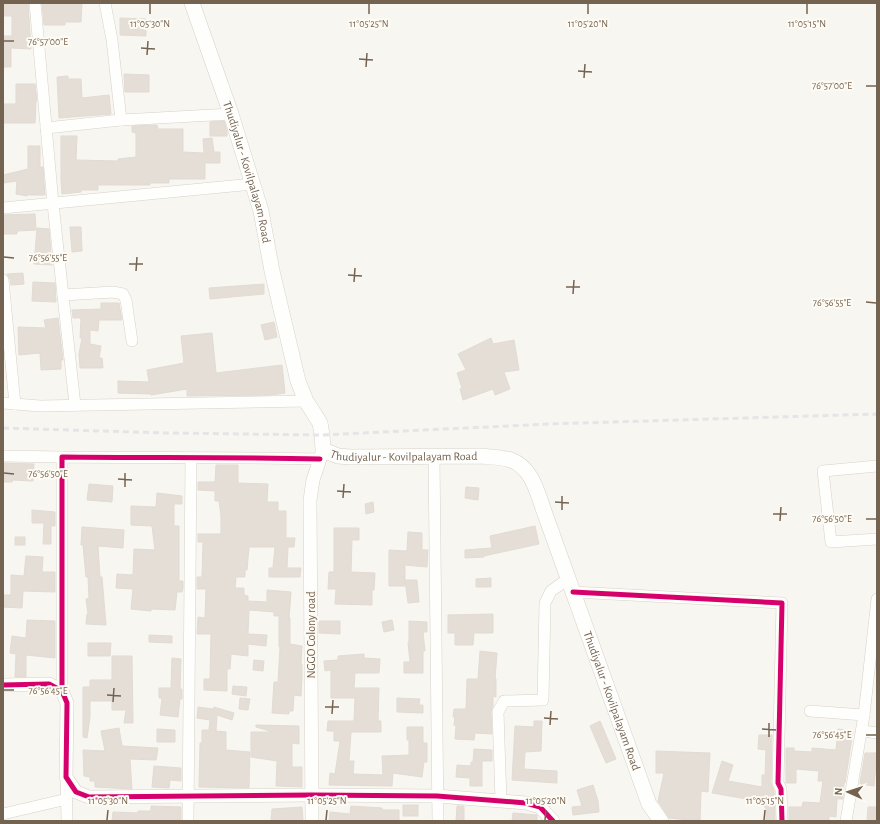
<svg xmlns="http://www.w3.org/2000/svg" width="880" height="824" font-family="'Alegreya Sans',sans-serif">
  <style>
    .building { fill: #e4ded7; stroke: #e1dbd3 }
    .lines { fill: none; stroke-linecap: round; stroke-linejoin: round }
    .minor-casing { stroke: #d6d2cb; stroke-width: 12 }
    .tertiary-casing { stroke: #d6d2cb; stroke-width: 14 }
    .secondary-casing { stroke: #d6d2cb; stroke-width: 16 }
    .minor { stroke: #fefefd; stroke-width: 11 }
    .tertiary { stroke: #fefefd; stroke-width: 13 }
    .secondary { stroke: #fefefd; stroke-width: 15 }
    .rail { stroke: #e6e4e6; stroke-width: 3; stroke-dasharray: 6 4; stroke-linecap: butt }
    .cycleway-casing { stroke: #fefbf4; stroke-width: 8 }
    .cycleway { stroke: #d6006c; stroke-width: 5 }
    .ticks { fill: none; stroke: #756351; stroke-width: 1.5 }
    .labels { text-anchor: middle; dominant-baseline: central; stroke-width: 4; stroke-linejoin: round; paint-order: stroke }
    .street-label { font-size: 12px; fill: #756351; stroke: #fefbf4 }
    .ticks-label { font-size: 10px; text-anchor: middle; fill: #756351; stroke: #fefbf4; stroke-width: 4; stroke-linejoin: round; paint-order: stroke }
  </style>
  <rect width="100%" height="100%" fill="#f8f6f0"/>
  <!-- building -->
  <g class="building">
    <polygon points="3,3 28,3 31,49 11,48 11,67 3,67 3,36 12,36 12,16 3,16"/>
    <polygon points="42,3 82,3 81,22 65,22 65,25 44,25"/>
    <polygon points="120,18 146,19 146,36 120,35"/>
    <polygon points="124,74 149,75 149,92 125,92"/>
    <polygon points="68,76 68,79 81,79 82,98 109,95 111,114 59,118 57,77"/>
    <polygon points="16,84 35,84 37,101 36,101 35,123 3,123 3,104 16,104"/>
    <polygon points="224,121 227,130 227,136 210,136 210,122"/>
    <polygon points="157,125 158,129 183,129 183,152 204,153 203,139 212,138 214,152 220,152 220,163 205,163 205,179 169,179 169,183 150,183 150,185 98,185 98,190 81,190 81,192 62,194 61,180 61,136 77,136 76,160 118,161 118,159 136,157 136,133 132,132 132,126"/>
    <polygon points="28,146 40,146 40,167 43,167 45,195 27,195 27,196 16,194 17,181 3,183 3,175 28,169"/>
    <polygon points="35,214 36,230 17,231 17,234 3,234 3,215"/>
    <polygon points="70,227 81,227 82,251 72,252"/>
    <polygon points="37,228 49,229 52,265 34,264"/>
    <polygon points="23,273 24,284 11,285 10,279 7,274"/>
    <polygon points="33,282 55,283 56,302 32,301"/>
    <polygon points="264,284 264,294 210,299 209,288"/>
    <polygon points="101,303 119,303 122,320 99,320 98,331 90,330 90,344 101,346 99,358 102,358 103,368 80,368 79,354 82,338 80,338 81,318 73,318 72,310 101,309"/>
    <polygon points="58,318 63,360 61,360 61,369 41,370 40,353 19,355 18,327 46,328 44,320"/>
    <polygon points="274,322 277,337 265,340 261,325"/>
    <polygon points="212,333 216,373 282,365 285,393 271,395 187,396 187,389 151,395 151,394 118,393 118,381 149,382 147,370 184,363 181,336"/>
    <polygon points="491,338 493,344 514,340 519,370 504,372 510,389 495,395 493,389 463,400 460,389 462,388 457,373 466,370 458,354"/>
    <polygon points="3,463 34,464 33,481 13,480 12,482 3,482"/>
    <polygon points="216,465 238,465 238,483 268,484 267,502 278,502 278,511 286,511 286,538 295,538 294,547 288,547 287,568 301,568 300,577 269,577 269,568 273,568 275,547 249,547 247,570 245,570 245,577 236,577 235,588 244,588 244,595 248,596 248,601 267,602 267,590 291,592 289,618 290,618 290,644 302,646 301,664 302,664 302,677 301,696 294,695 293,711 289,711 289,714 272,713 274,682 278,682 280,647 279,647 279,616 274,616 274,612 249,610 248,634 267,635 266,646 248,644 248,656 231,654 230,669 227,669 227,691 204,690 204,679 210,679 211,634 197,634 198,617 205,618 206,589 197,589 197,577 202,577 203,542 198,542 198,534 221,534 221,516 219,501 215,501 215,491 198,490 198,482 215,482"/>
    <polygon points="89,484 113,486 112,502 87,500"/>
    <polygon points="466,487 479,488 478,500 465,498"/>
    <polygon points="157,493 182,496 182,504 174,504 174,526 179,526 179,581 183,581 183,589 182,592 177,592 175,610 151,609 151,611 131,609 133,589 116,588 117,574 133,575 134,549 155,550 152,526 131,525 131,506 156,507"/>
    <polygon points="373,502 374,512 366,514 365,504"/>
    <polygon points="32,510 55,512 55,526 51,526 51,544 43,544 44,523 32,523"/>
    <polygon points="535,526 539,544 484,556 484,557 465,558 465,550 492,548 490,536"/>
    <polygon points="82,527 124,530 123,548 98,546 100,577 102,577 106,625 86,624 87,614 88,614 86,599 89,598 88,577 86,577 83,545 81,545"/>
    <polygon points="334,528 359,528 359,540 352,540 351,572 375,573 374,590 372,590 372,605 335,604 336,589 328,589 329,572 334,572"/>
    <polygon points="408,532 422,533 422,550 428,550 427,567 405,565 405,586 389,586 389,550 407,551"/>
    <rect x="15" y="537" width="10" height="8"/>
    <polygon points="26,556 43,557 42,572 55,572 55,592 23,591 22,608 3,607 3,595 11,595 11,575 24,576"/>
    <polygon points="491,578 491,587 476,587 476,579"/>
    <polygon points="405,580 417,580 419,602 408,603"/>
    <polygon points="493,614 493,633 474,633 473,645 455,645 455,633 448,633 448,615"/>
    <polygon points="27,620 55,621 55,658 26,655 26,677 15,677 16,654 10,653 12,636 26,638"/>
    <polygon points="392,620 394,630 384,632 382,622"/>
    <polygon points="319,621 340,621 340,634 319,633"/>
    <polygon points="409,621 427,622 427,632 423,632 425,651 423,651 423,673 404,673 404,662 410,662 408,642 409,642"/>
    <polygon points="149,635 172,636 172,643 149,642"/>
    <polygon points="88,643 111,643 110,656 88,656"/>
    <polygon points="480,651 497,653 495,679 496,679 496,697 493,696 493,706 491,712 492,734 475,733 474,740 455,739 456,726 454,725 455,717 453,717 454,709 466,709 467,679 478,679"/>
    <polygon points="364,654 364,658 380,659 379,673 355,673 354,688 379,688 378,721 381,721 381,732 351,732 349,761 354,761 353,774 383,775 382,756 409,755 409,740 407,740 407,727 423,727 423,743 427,743 427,762 424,762 422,777 393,773 392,786 329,785 330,773 335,774 340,741 334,741 334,731 327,731 328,721 354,721 355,698 331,698 331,670 325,671 324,661 338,660 338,656"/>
    <polygon points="112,656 132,656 133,723 124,723 126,710 112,710 112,701 90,701 90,717 87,738 83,737 83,687 90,687 90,680 112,680"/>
    <polygon points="172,658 181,659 180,689 182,689 182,699 180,699 178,717 160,715 162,698 159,698 159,688 171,688"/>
    <polygon points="254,660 264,661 263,671 253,670"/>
    <polygon points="233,686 247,687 246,696 232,694"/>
    <polygon points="240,698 250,699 248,710 239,709"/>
    <polygon points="397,698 420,699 419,705 423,705 423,713 397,712"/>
    <polygon points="198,707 213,709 214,707 234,713 232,720 217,715 216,731 226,732 226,750 250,752 249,788 199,787 200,743 202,743 202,730 209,730 210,720 197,718"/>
    <polygon points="534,721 542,721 541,751 525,752 524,769 557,771 557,783 512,780 515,726 534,727"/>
    <polygon points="600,721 616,759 606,763 590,726"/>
    <polygon points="256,725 299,726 299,744 292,743 292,767 302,767 302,787 276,786 277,761 251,757 251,732 273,732 256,727"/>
    <polygon points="119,728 122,746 158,748 156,760 130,759 132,789 95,787 95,781 90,781 90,777 84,776 83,750 105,751 101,731"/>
    <polygon points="157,729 175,730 175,742 157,742"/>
    <polygon points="838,729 853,731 845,783 844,783 843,799 837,799 836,817 829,816 829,821 789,821 789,807 802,807 803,802 820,803 823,781 818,781 819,771 796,769 796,783 786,783 786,748 794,748 794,751 812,752 812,748 836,750"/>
    <polygon points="759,735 772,735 771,783 774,791 775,821 766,821 766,807 764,807 764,802 712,793 722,761 733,765 728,781 762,787 762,775 765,775 766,750 758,749"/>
    <polygon points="474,749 492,750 492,761 482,761 482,786 470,786 470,778 456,777 457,765 471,766 471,762 473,762"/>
    <polygon points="656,751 710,753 708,792 701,791 700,821 669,818 658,801 664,773 656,773"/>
    <polygon points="865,753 877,753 874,786 861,784 860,783"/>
    <polygon points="154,766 181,768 181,781 170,780 169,788 152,787"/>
    <polygon points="593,785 598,801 599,812 573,815 572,807 582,806 577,790"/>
    <rect x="403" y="805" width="15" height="11"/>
    <polygon points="151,806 181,807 181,821 112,821 113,812 138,813 138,811 151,811"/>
    <polygon points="351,806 382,808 382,810 399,810 399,821 329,821 330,812 350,814"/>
    <polygon points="457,806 464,806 464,821 456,821"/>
    <polygon points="302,807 303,821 271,821 272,809"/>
    <polygon points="868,807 877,807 877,821 867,821"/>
    <polygon points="513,813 537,815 537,821 512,821"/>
  </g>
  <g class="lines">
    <defs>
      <g id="minor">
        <polyline points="35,3 53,204 75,405"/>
        <polyline points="105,3 112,40 121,120"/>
        <polyline points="46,128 121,120 231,114"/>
        <polyline points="3,208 253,184"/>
        <polyline points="3,280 15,404"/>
        <polyline points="63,295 113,292 123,294 126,300 132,341"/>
        <polyline points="3,403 40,406 306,401"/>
        <polyline points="3,456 62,457"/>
        <polyline points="434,457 438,821"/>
        <polyline points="877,466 823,471 831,542 877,539"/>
        <polyline points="573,592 782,603 778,783 781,789 782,821"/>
        <path d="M62 691V457C148 458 234 457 320 459"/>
        <polyline points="810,711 864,715"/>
        <polyline points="862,731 877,733"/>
        <polyline points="66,777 67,821"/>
        <polyline points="501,801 498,712 504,701 543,700 545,603 551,591 568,579"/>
        <polyline points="3,814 67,799"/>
        <polyline points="188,821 191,458"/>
        <polyline points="846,821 864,715 877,599"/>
      </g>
      <g id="tertiary">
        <polyline points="3,685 49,684 62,691 67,703 66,777 76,792 89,797 312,795 437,796 526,803 540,807 553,821"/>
        <polyline points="312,821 310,500 313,480 323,450"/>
      </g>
      <g id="secondary">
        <path id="s1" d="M192 3 231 114 261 211 272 271 298 381 306 401 320 423 322 435 323 450 338 456 351 457 480 456C490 457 501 457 511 460 533 468 538 495 545 514L649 804 661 821"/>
      </g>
    </defs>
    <!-- minor casing -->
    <use href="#minor" class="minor-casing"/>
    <!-- tertiary casing -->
    <use href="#tertiary" class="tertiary-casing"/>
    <!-- secondary casing -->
    <use href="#secondary" class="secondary-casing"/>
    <!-- minor -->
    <use href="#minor" class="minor"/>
    <!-- tertiary -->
    <use href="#tertiary" class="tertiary"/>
    <!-- secondary -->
    <use href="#secondary" class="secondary"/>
    <!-- rail -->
    <polyline class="rail" points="3,428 166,433 322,435 548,424 877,414"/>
    <defs>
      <g id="cycleway">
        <polyline points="573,592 782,603 778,783 781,789 782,821"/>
        <polyline points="3,685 49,684 62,691 67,703 66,777 76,792 89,797 312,795 437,796 526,803 540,807 553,821"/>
        <path d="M62 691V457C148 458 234 457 320 459"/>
      </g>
    </defs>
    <!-- cycleway casing -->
    <use href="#cycleway" class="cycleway-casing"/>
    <!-- cycleway -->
    <use href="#cycleway" class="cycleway"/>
  </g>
  <!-- ticks -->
  <path class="ticks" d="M150 14V4M369 14V4M588 14V4M807 14V4M4 41H14M141 48 155 49M147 55 148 41M359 59 373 60M366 67 367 53M578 71 592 72M584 78 585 64M866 86H876M4 257 14 258M129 264H143M136 271 137 257M348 275 362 276M354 282 355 268M566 287H580M573 294 574 280M866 302 876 303M4 473 14 474M118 479 132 480M125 487V473M337 491 351 492M343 498 344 484M555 502 569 503M562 510V496M773 514H787M866 519H876M780 521 781 507M4 690H14M107 695 121 696M113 702 114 688M325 707H339M332 714 333 700M544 718 558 719M550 725 551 711M762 729 776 730M866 735H876M769 737V723M107 820 108 810M326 820 327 810M545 820 546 810M764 820 765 810"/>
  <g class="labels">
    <!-- street labels -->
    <g class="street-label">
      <text stroke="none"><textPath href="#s1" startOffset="178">Thudiyalur - Kovilpalayam Road</textPath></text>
      <text stroke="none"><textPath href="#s1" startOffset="550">Thudiyalur - Kovilpalayam Road</textPath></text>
      <text transform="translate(311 635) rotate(-90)">NGGO Colony road</text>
      <text stroke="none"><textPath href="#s1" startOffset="922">Thudiyalur - Kovilpalayam Road</textPath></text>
    </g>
  </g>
  <g class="ticks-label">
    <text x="150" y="27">11°05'30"N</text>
    <text x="369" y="27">11°05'25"N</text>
    <text x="588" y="27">11°05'20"N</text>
    <text x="807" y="27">11°05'15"N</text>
    <text x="48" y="45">76°57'00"E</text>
    <text x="832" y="89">76°57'00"E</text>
    <text x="48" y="261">76°56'55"E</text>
    <text x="832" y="306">76°56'55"E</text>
    <text x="48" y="477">76°56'50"E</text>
    <text x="832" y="522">76°56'50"E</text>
    <text x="48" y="694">76°56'45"E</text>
    <text x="832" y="738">76°56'45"E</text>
    <text x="108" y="804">11°05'30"N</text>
    <text x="327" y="804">11°05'25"N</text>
    <text x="546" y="804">11°05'20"N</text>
    <text x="765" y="804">11°05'15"N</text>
  </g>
  <!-- border -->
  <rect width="880" height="824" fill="none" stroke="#756351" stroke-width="8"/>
  <!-- north arrow -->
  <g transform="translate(848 792) rotate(273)" stroke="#fefbf4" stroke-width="3" paint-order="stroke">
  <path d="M0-3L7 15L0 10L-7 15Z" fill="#756351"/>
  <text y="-6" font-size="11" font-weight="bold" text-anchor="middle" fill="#756351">N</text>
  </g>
</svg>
